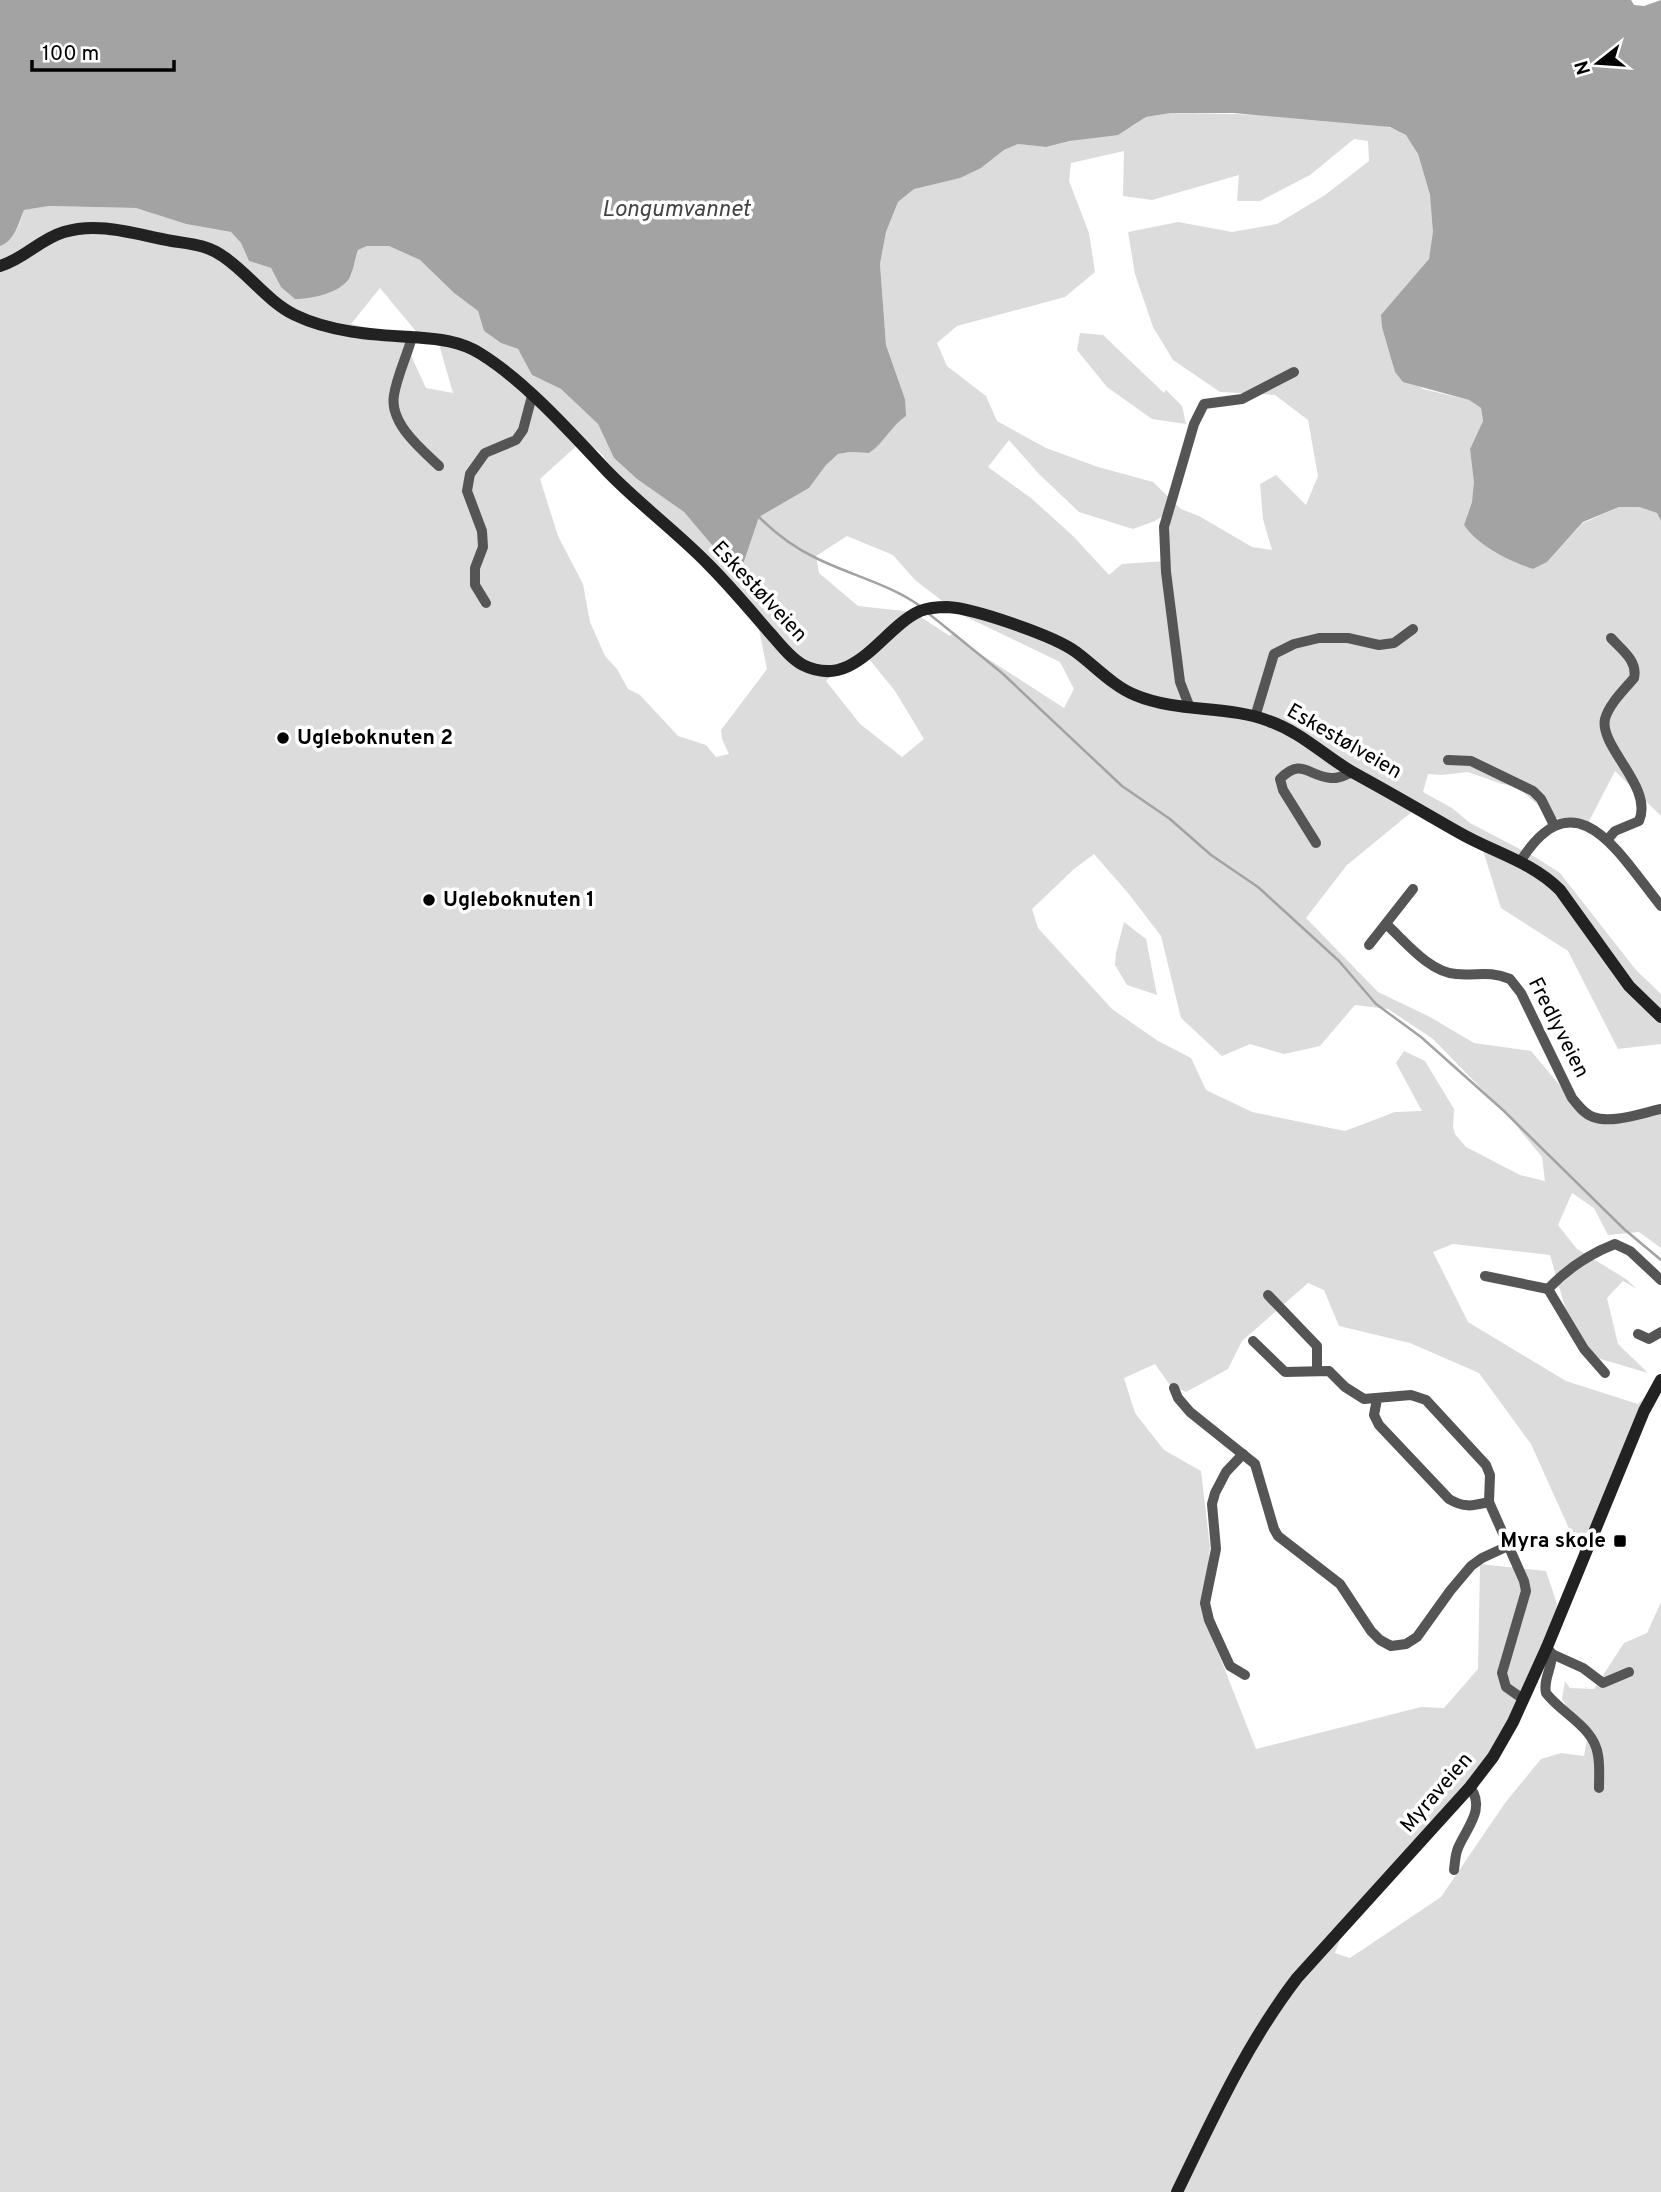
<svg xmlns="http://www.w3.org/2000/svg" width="1661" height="2192" font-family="Overpass,sans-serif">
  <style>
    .green { fill: #dcdcdc; fill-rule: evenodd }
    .water { fill: #a3a3a3 }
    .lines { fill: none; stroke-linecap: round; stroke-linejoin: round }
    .stream { stroke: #a3a3a3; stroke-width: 2.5 }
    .street { stroke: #555; stroke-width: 10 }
    .secondary { stroke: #222; stroke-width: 12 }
    .poi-dot { fill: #000; stroke: #fff; stroke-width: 2.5 }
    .labels { text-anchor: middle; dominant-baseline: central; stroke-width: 7; stroke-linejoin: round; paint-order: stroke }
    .street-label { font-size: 21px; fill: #000; stroke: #fff }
    .poi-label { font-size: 21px; font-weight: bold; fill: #000; stroke: #fff; text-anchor: start }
    .water-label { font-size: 23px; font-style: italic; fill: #444; stroke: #fff }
  </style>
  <rect width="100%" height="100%" fill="#fff"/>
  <!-- green -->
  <g class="green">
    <path d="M1171 113C1210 114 1385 113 1407 136 1419 149 1422 169 1427 185 1433 202 1437 241 1429 258 1425 270 1392 304 1382 315L1395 372 1423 389 1469 400 1481 408 1483 421 1470 449 1475 482 1472 502 1464 525C1478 546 1509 561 1533 569L1547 562 1583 523 1619 507H1639L1657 513 1661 521V816L1615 771 1587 825 1552 817 1516 786 1502 784 1468 772 1442 775 1428 774 1423 792 1452 808 1470 823 1535 857 1560 873 1636 970 1661 994V1044L1618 1049 1568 951 1501 908 1481 844 1419 806 1347 865 1306 918 1378 992 1430 1017 1474 1043 1531 1051 1568 1095 1600 1116 1661 1108V1248L1639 1232 1608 1235 1594 1208 1572 1193 1558 1225 1577 1249 1626 1279 1637 1289 1623 1281 1607 1298 1618 1344 1648 1373 1594 1357 1567 1314 1550 1255 1453 1244 1433 1252 1468 1322 1566 1381 1638 1404 1646 1396 1580 1553 1531 1444 1479 1373 1410 1343 1339 1326 1324 1290 1308 1283 1242 1341 1228 1369 1186 1392 1170 1385 1155 1364 1124 1378 1135 1413 1164 1450 1201 1471 1210 1547 1203 1614 1256 1749 1421 1707 1444 1708 1478 1669 1480 1564 1546 1571 1557 1604 1548 1656 1488 1759 1345 1926 1335 1953 1350 1958 1441 1897 1505 1803 1541 1759 1561 1753 1584 1756 1587 1739 1562 1699 1565 1681 1570 1688 1594 1689 1624 1643 1647 1633 1661 1602V2192H0V246C15 241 19 224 24 210L49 206 136 208 186 224 231 232 241 243 249 261 271 268 281 287 351 276 358 250 367 246H389L420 260 454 293 478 311 484 331 501 343 518 349 532 375 561 389 598 424 614 458 637 479 684 512 717 551 731 563 759 517 809 488 826 465 838 454 850 452 869 453C888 439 897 421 905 399L886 345 880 264 886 232 898 202 914 189 981 168 1004 150 1018 144 1046 147 1133 126 1146 117ZM1354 139 1368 141 1369 161 1325 195 1277 224 1232 232 1178 222 1128 232 1135 274 1153 327 1173 360 1220 392 1275 395 1308 420 1318 476 1306 505 1276 475 1260 484 1263 519 1272 550 1252 547 1199 516 1181 509 1153 482 1098 467 1046 448 997 421 986 396 947 366 937 343 957 326 1065 297 1095 272 1089 233 1069 181 1071 163 1124 151 1123 196 1152 200 1239 175 1237 201H1260L1310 175ZM380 288 424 341H438L453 393 426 388 402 336 351 324ZM1009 440 1039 474 1079 512 1133 529 1155 521 1167 513 1170 521 1166 561 1122 564 1109 575 1073 536 1031 498 988 467ZM582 441 600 452 616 474 683 533 756 615 767 669 721 730 722 739 729 754 716 757 706 745 678 736 640 695 628 689 617 669 605 656 590 622 583 584 558 536 540 479ZM847 536 893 555 915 580 958 613 1060 662 1074 689 1064 708 971 648 954 632 950 636 913 612 858 606 819 573 816 556ZM869 659 895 691 924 739 902 757 860 724 826 681 839 668ZM1094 854 1128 893 1161 936 1181 1018 1222 1056 1250 1044 1284 1054 1320 1046 1355 1005 1388 1009 1433 1039 1510 1118 1542 1157 1545 1181 1520 1175 1466 1147 1455 1134 1453 1127 1454 1109 1425 1061 1404 1051 1396 1063 1422 1111 1395 1112 1345 1131 1252 1112 1206 1090 1191 1058 1158 1041 1112 1009 1038 928 1032 909 1074 869Z"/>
    <polygon points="1080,333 1103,335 1164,393 1166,390 1182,406 1186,424 1152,419 1107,387 1077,350"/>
    <polygon points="1124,922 1146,939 1157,995 1127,985 1115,965 1116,953"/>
  </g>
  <!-- water -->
  <path class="water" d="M0 0H1631L1634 5 1644 6 1661 0V521L1657 513 1639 507H1619L1583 522 1547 562 1533 569C1509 561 1478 546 1464 525L1472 502 1474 482 1470 449 1483 421 1481 408 1469 400 1403 382 1395 372 1382 327 1381 315 1429 259 1433 232 1430 195 1418 154 1406 135 1390 127 1234 113H1171L1146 117 1118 135 1070 141 1046 147 1018 144 1004 150 981 168 960 178 914 189 898 202 886 232 880 264 886 345 905 399 906 416C891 426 884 443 869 453L850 452 838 454 826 465 809 488 759 517 742 567 738 573 731 563 717 551 684 512 637 479 614 458 598 424 561 389 532 375 518 349 501 343 484 331 478 311 454 293 420 260 389 246H367L358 250C355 258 354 269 350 277 341 293 312 299 295 299L281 287 271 268 249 261 241 243 231 232 186 224 136 208 49 206 24 210C18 224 15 241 0 246Z"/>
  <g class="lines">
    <!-- stream -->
    <g class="stream">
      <path d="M759 517C776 534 795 548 816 558 850 575 889 584 920 606"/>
      <polyline points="928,613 1002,673 1122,786 1170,819 1211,855 1258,887 1339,961 1376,1004 1421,1037 1504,1111 1624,1229 1661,1260"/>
    </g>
    <!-- street -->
    <g class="street">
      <path d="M412 337C407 356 397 376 394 395 389 423 421 449 439 466"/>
      <polyline points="486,603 475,585 475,568 483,547 482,531 467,491 470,474 485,453 516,440 523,430 532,396"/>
      <polyline points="1190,708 1180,682 1166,572 1164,527 1194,424 1204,404 1242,399 1294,372"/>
      <polyline points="1255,717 1274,654 1294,644 1319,638 1348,638 1379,645 1394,643 1413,629"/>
      <polyline points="1448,760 1471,761 1533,791 1541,799 1554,825"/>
      <path d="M1607 840 1615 831 1639 821C1654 787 1599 747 1605 719 1609 704 1624 690 1634 678 1638 661 1622 650 1611 638"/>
      <path d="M1316 843 1283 790 1280 779C1302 757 1307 776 1331 778 1339 779 1345 775 1352 772"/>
      <path d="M1520 862C1576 772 1621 857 1661 906"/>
      <path d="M1386 924C1406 942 1429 972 1456 974 1478 976 1488 970 1510 979L1521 993 1572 1098C1578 1105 1584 1114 1593 1117 1612 1124 1642 1113 1661 1109"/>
      <polyline points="1369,945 1413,889"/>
      <polyline points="1485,1276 1548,1289"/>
      <polyline points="1268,1295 1317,1346 1317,1370"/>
      <polyline points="1638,1334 1649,1339 1661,1332"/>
      <path d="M1253 1341 1285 1372 1329 1371 1345 1387 1364 1399 1411 1395 1426 1400 1486 1465 1490 1475 1489 1502C1472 1506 1464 1508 1449 1499L1379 1425 1374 1415 1377 1399"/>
      <path d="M1605 1373 1584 1349 1548 1289C1567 1269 1589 1254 1615 1244L1630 1251 1661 1280"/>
      <polyline points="1174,1388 1178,1398 1190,1412 1255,1464 1274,1529 1278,1536 1340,1584 1371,1631 1380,1640 1391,1646 1406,1644 1417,1637 1450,1591 1471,1566 1482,1558 1508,1546"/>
      <polyline points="1243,1454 1226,1472 1215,1493 1212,1504 1216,1549 1205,1603 1209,1620 1230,1666 1245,1675"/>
      <polyline points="1489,1502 1524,1581 1526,1591 1502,1673 1506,1687 1523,1699"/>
      <polyline points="1549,1650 1552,1654 1583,1668 1603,1683 1629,1672"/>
      <path d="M1552 1654C1552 1668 1543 1680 1546 1693 1562 1714 1594 1727 1598 1755 1600 1766 1599 1778 1599 1788"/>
      <path d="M1454 1870C1455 1863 1455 1855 1458 1848 1467 1827 1486 1809 1470 1787"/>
    </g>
    <!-- secondary -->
    <g class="secondary">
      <path d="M0 266C24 259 40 239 64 232 100 221 137 235 172 241 191 244 208 245 224 257 249 274 267 301 295 315 330 332 372 335 411 337 436 339 459 340 481 354 526 382 571 433 608 472 640 505 677 532 709 565 730 586 750 610 770 633 779 643 790 658 803 665 855 691 882 628 920 611 928 608 938 607 947 607 973 608 1055 636 1076 652 1095 666 1113 686 1135 695 1178 713 1227 705 1269 721 1303 733 1324 756 1354 773 1389 792 1423 812 1458 832 1492 852 1531 861 1560 890L1629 986 1661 1017"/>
      <path d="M1177 2192C1213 2118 1247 2043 1297 1978L1470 1787 1493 1757 1513 1722 1547 1647 1644 1411 1661 1380"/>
    </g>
  </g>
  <!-- markers -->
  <g class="poi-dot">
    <circle cx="283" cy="738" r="7"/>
    <circle cx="429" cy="900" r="7"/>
    <rect x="1613" y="1534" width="14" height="14" rx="3.5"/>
  </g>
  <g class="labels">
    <!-- street labels -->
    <g class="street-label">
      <text transform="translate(759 592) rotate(47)">Eskestølveien</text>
      <text transform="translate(1344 742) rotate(30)">Eskestølveien</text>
      <text transform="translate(1558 1028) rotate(63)">Fredlyveien</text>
      <text transform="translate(1437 1793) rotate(-49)">Myraveien</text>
    </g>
    <!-- poi labels -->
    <g class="poi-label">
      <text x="297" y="738">Ugleboknuten 2</text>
      <text x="443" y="900">Ugleboknuten 1</text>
      <text x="1606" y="1541" text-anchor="end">Myra skole</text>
    </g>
    <!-- water labels -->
    <g class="water-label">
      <text x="676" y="210">Longumvannet</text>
    </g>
  </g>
  <!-- north arrow -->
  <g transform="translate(1598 63) rotate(253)" stroke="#ffffff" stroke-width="5" paint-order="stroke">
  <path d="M0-5L12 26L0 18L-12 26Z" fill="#000000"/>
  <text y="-10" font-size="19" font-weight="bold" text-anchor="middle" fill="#000000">N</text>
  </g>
  <!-- scale -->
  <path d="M32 60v10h142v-10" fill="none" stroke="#000000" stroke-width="3.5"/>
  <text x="42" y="60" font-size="21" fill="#000000" stroke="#ffffff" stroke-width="5" paint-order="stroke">100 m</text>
</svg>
